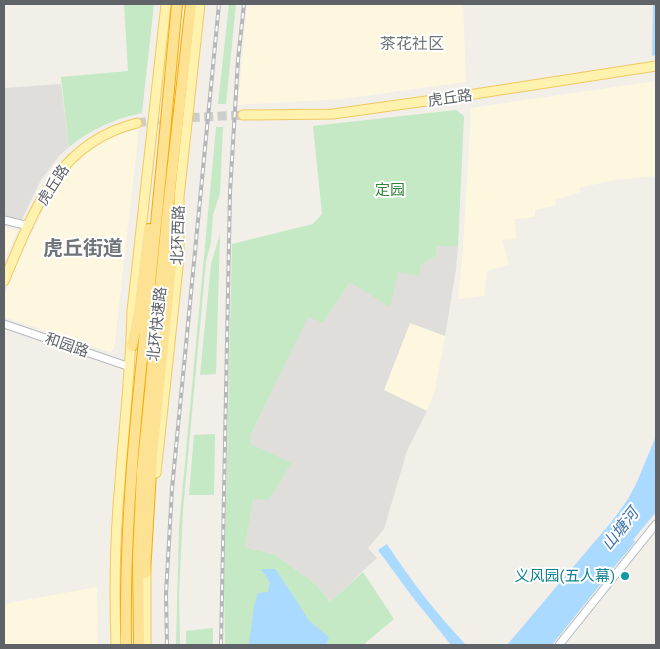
<svg xmlns="http://www.w3.org/2000/svg" width="660" height="649" font-family="'Work Sans','Noto Sans SC',sans-serif">
  <style>
    .commercial { fill: #fef7e0 }
    .industrial { fill: #e0deda }
    .green { fill: #c5e8c5 }
    .water { fill: #aadaff }
    .lines { fill: none; stroke-linecap: round; stroke-linejoin: round }
    .major-tunnel { stroke: #ccccc8; stroke-width: 9; stroke-dasharray: 9 4.5; stroke-linecap: butt }
    .minor-casing { stroke: #b5b8bc; stroke-width: 9 }
    .major-casing { stroke: #f2c960; stroke-width: 11 }
    .highway-casing { stroke: #f9ab00; stroke-width: 12 }
    .minor { stroke: #fff; stroke-width: 7 }
    .major { stroke: #fff2af; stroke-width: 9 }
    .highway { stroke: #fde293; stroke-width: 10 }
    .rail-casing { stroke: #b6b7b8; stroke-width: 4 }
    .rail { stroke: #fff; stroke-width: 2; stroke-dasharray: 5.5; stroke-linecap: butt }
    .culture-dot { fill: #0f9aa8; stroke: #fff; stroke-width: 2 }
    .labels { text-anchor: middle; dominant-baseline: central; stroke-width: 4; stroke-linejoin: round; paint-order: stroke }
    .street-label { font-size: 15px; fill: #5f6368; stroke: #fff }
    .park-label { font-size: 15px; fill: #348238; stroke: #fff }
    .culture-label { font-size: 15px; fill: #0d838f; stroke: #fff; text-anchor: end }
    .neighbourhood-label { font-size: 16px; fill: #70757a; stroke: #fff }
    .water-label { font-size: 16px; font-style: italic; fill: #4174aa; stroke: #fff }
    .district-label { font-size: 20px; font-weight: bold; fill: #70757a; stroke: #fff }
  </style>
  <rect width="100%" height="100%" fill="#f1efe8"/>
  <!-- commercial -->
  <g class="commercial">
    <polygon points="247,4 463,4 466,82 341,99 238,105"/>
    <polygon points="656,81 656,176 614,180 579,188 580,192 555,200 556,205 535,210 535,217 515,219 516,239 502,240 509,265 487,271 484,296 458,299 463,249 471,108"/>
    <polygon points="139,129 114,349 110,352 4,317 4,297 16,266 45,206 59,182 72,166 96,145 116,135"/>
    <polygon points="4,227 17,231 4,262"/>
    <polygon points="410,323 445,336 435,390 427,411 384,390"/>
    <polygon points="97,587 98,645 4,645 4,604"/>
  </g>
  <!-- industrial -->
  <g class="industrial">
    <polygon points="61,84 69,147 59,156 41,180 21,221 4,215 4,88"/>
    <polygon points="437,246 458,246 456,269 445,336 410,323 384,390 427,411 407,451 384,529 368,548 377,558 330,602 317,585 274,554 245,547 253,498 251,443 250,436 308,316 323,323 350,282 398,272 421,265 436,256"/>
  </g>
  <!-- green -->
  <g class="green">
    <path d="M124 4H154L142 113C114 119 91 129 69 147L61 77 128 71Z"/>
    <polygon points="229,4 236,4 226,104 218,104"/>
    <polygon points="456,110 464,116 458,246 437,246 436,256 421,265 419,276 398,272 390,307 350,282 323,323 308,317 250,436 251,444 291,463 269,500 253,499 245,547 274,554 317,585 330,602 363,572 394,619 363,645 225,645 224,588 232,244 313,224 322,214 313,126"/>
    <polygon points="216,127 223,127 220,193 213,215 211,242 206,262 183,510 179,594 180,645 176,645 179,527"/>
    <polygon points="220,234 216,374 200,375 211,264"/>
    <polygon points="215,434 214,495 189,495 194,435"/>
    <polygon points="213,628 213,645 186,645 186,631"/>
  </g>
  <!-- water -->
  <g class="water">
    <polygon points="653,4 656,4 656,55 652,56"/>
    <polygon points="656,436 656,512 633,540 635,542 610,572 608,571 602,578 604,580 552,645 507,645 613,520 628,499 637,482"/>
    <path d="M387 544C410 580 437 614 466 645H451L411 595 378 550Z"/>
    <polygon points="261,569 275,569 295,598 309,621 329,637 326,645 249,645 254,606 258,593 268,592 270,582"/>
  </g>
  <g class="lines">
    <!-- major-tunnel -->
    <polyline class="major-tunnel" points="137,123 163,119 243,115"/>
    <defs>
      <g id="minor">
        <polyline points="4,220 29,226"/>
        <polyline points="4,324 130,367"/>
        <polyline points="559,645 656,524"/>
      </g>
      <g id="major">
        <polyline points="243,115 333,114 455,97 656,66"/>
        <path d="M4 281C34 211 56 143 137 123"/>
        <polyline points="156,473 179,258 179,197 200,4"/>
        <path d="M116 645C114 591 115 536 120 482 124 425 131 368 132 311L166 4"/>
        <polyline points="146,645 146,568"/>
      </g>
      <g id="highway">
        <polyline points="132,346 139,313 149,229"/>
        <polyline points="145,573 152,456 171,267 170,245"/>
        <path d="M126 645C124 527 136 411 149 294 159 197 168 101 177 4"/>
        <polyline points="139,645 138,557 142,472 168,208 191,4"/>
      </g>
    </defs>
    <!-- minor casing -->
    <use href="#minor" class="minor-casing"/>
    <!-- major casing -->
    <use href="#major" class="major-casing"/>
    <!-- highway casing -->
    <use href="#highway" class="highway-casing"/>
    <!-- minor -->
    <use href="#minor" class="minor"/>
    <!-- major -->
    <use href="#major" class="major"/>
    <!-- highway -->
    <use href="#highway" class="highway"/>
    <defs>
      <g id="rail">
        <polyline points="167,645 166,594 172,489 219,4"/>
        <polyline points="221,645 230,192 238,60 244,4"/>
      </g>
    </defs>
    <!-- rail casing -->
    <use href="#rail" class="rail-casing"/>
    <!-- rail -->
    <use href="#rail" class="rail"/>
  </g>
  <!-- markers -->
  <circle class="culture-dot" cx="625" cy="576" r="5"/>
  <g class="labels">
    <!-- street labels -->
    <g class="street-label">
      <text transform="translate(450 98) rotate(-8)">虎丘路</text>
      <text transform="translate(53 185) rotate(-57)">虎丘路</text>
      <text transform="translate(178 235) rotate(-88)">北环西路</text>
      <text transform="translate(157 324) rotate(-84)">北环快速路</text>
      <text transform="translate(67 345) rotate(19)">和园路</text>
    </g>
    <!-- park labels -->
    <g class="park-label">
      <text x="390" y="190">定园</text>
    </g>
    <!-- culture labels -->
    <g class="culture-label">
      <text x="615" y="576">义风园(五人幕)</text>
    </g>
    <!-- neighbourhood labels -->
    <g class="neighbourhood-label">
      <text x="412" y="43">茶花社区</text>
    </g>
    <!-- water labels -->
    <g class="water-label">
      <text transform="translate(620 529) rotate(-52)">山塘河</text>
    </g>
    <!-- district labels -->
    <g class="district-label">
      <text x="83" y="248">虎丘街道</text>
    </g>
  </g>
  <!-- border -->
  <rect width="660" height="649" fill="none" stroke="#5f6368" stroke-width="10"/>
</svg>
